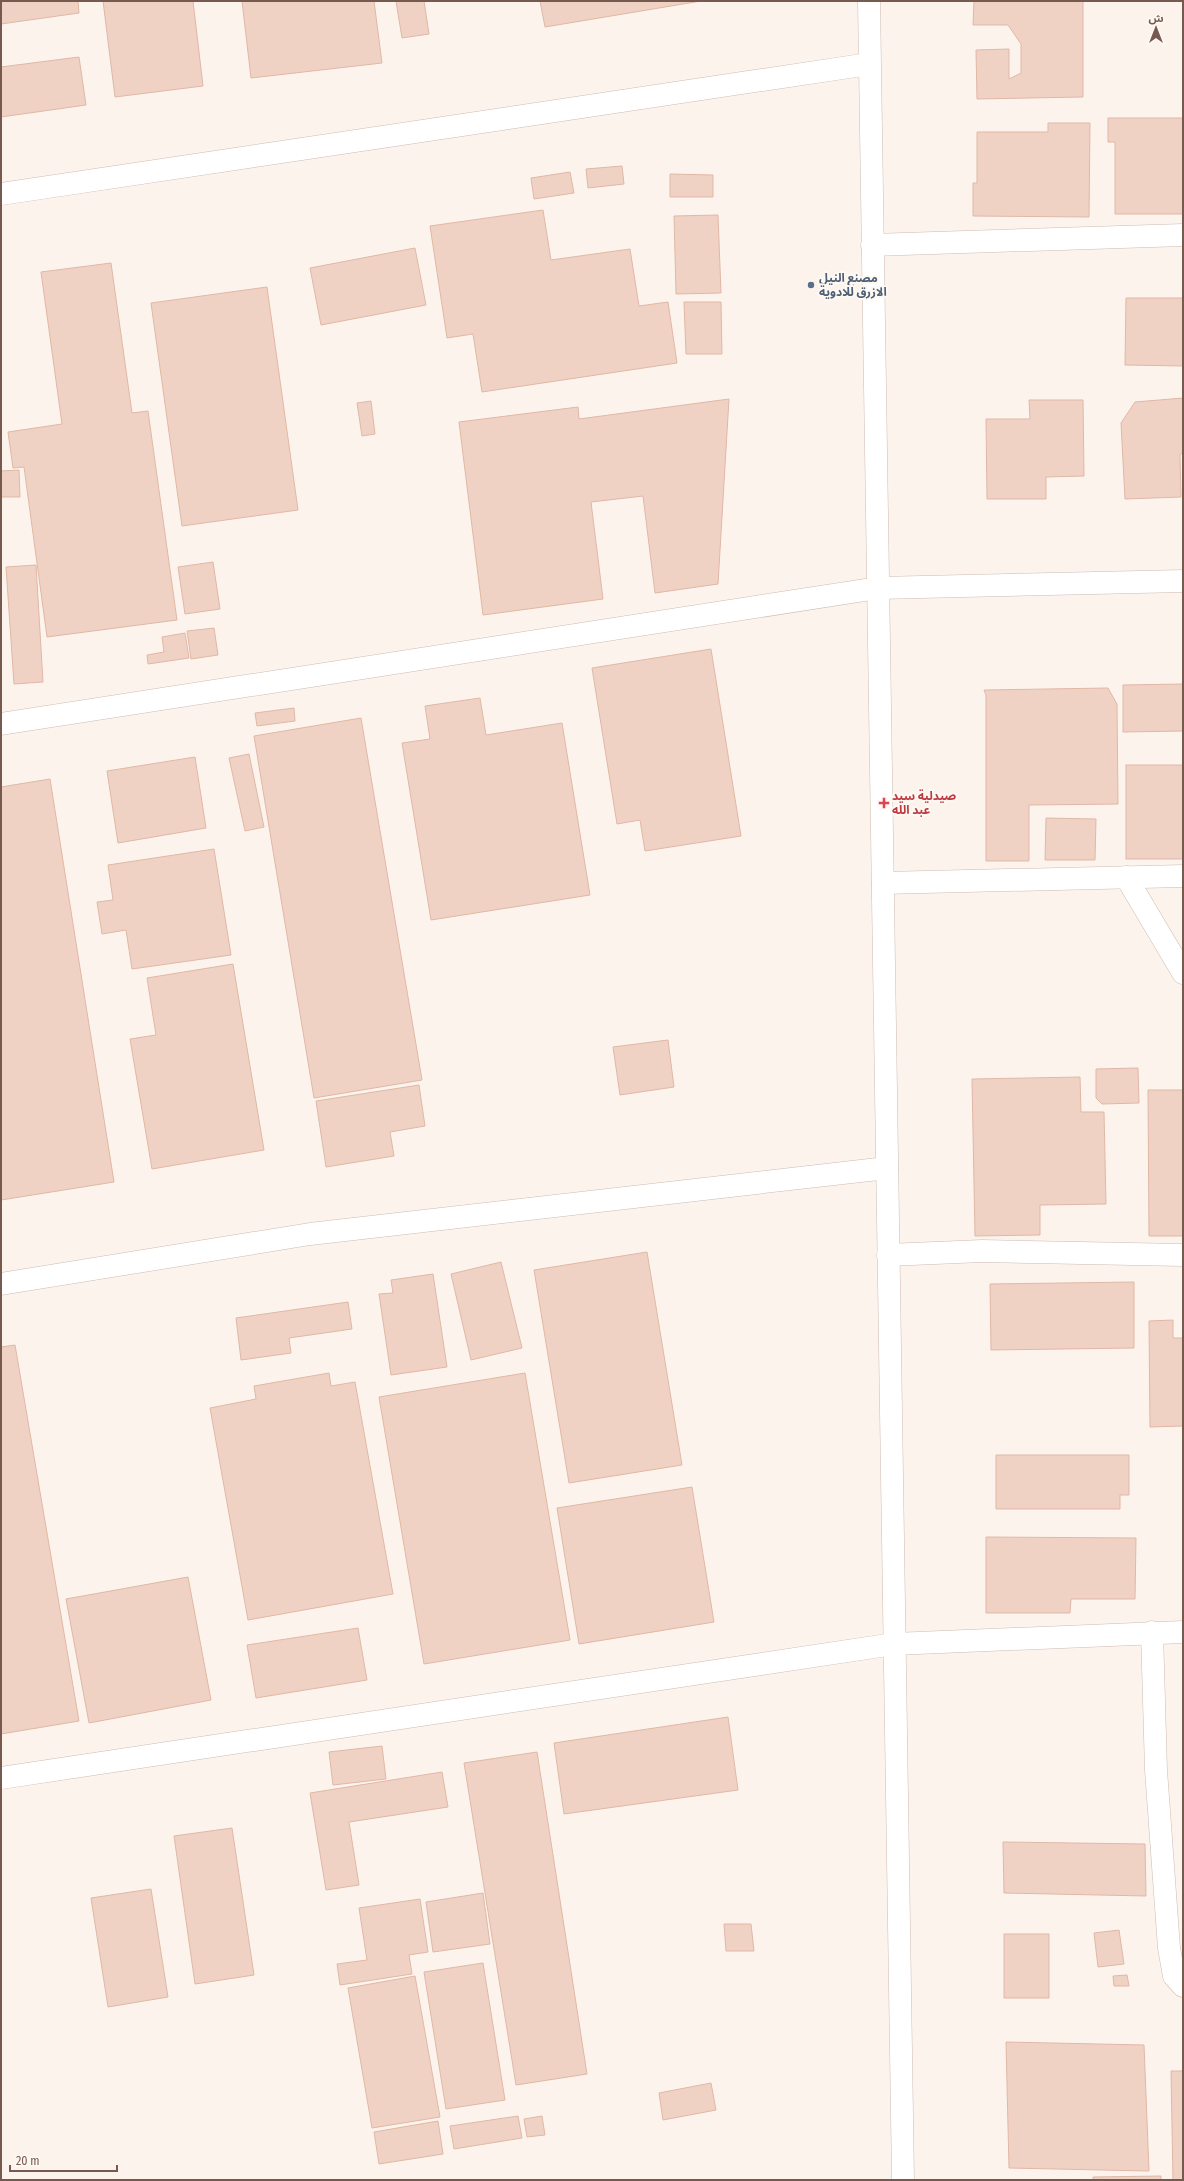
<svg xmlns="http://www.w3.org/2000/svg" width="1184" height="2181" font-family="'Fira Sans Condensed','Noto Sans Arabic',sans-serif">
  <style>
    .building { fill: #f0d2c5; stroke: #e1b7a6 }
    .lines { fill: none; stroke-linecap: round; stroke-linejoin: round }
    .street-casing { stroke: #cebbb1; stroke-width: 23 }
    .street { stroke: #fff; stroke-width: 22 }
    .service-dot { fill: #5c6f8a; stroke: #fef8f2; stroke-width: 1.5 }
    .health-dot { fill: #e0444e; stroke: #fef8f2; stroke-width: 1.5 }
    .labels { text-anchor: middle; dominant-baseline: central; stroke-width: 4; stroke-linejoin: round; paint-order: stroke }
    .service-label { font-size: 12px; font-weight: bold; fill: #4e5e75; stroke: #fef8f2; text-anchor: start }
    .health-label { font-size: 12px; font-weight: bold; fill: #be3a42; stroke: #fef8f2; text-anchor: start }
  </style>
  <rect width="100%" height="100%" fill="#fcf4ec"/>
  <!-- building -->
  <g class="building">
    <polygon points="1,1 78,1 79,13 1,24"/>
    <polygon points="103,1 193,1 203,86 115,97"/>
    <polygon points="242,1 374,1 382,63 251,78"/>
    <polygon points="396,1 424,1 429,34 402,38"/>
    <polygon points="540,1 701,1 545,27"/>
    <polygon points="974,1 1083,1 1083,97 977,99 976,50 1009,49 1009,79 1021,73 1021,44 1008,25 973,25"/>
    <polygon points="79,57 86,105 1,117 1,67"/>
    <polygon points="1108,118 1183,118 1183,214 1115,214 1115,142 1108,142"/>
    <polygon points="1048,123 1090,123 1089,217 973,216 973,183 977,183 977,132 1048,132"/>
    <polygon points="622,166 624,184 588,188 586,169"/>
    <polygon points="570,172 574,193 534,199 531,178"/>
    <polygon points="670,174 713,175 713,197 670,197"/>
    <polygon points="543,210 551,260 630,249 639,306 668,302 677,363 482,392 473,334 447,338 430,226"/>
    <polygon points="718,215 721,293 676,294 674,216"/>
    <polygon points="415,248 426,305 321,325 310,268"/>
    <polygon points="111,263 132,413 148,411 177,620 47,637 24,467 13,468 8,432 62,424 41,272"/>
    <polygon points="267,287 298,510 182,526 151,303"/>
    <polygon points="1126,298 1183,298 1183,366 1125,365"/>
    <polygon points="684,302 721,302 722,354 686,354"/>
    <polygon points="1183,398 1183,452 1180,455 1181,497 1125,499 1121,423 1135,402"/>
    <polygon points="729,399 718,584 655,593 643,496 591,502 603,599 483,615 459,422 578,407 579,419"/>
    <polygon points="1029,400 1083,400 1084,476 1046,477 1046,499 987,499 986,419 1030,419"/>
    <polygon points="371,401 375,434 362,436 357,403"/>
    <polygon points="19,470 20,497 1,497 1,471"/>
    <polygon points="213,562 220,609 185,614 178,567"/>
    <polygon points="36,565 43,682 14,684 6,567"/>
    <polygon points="214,628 218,655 191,659 187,631"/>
    <polygon points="185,633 189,658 148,664 147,655 164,652 162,637"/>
    <polygon points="711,649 741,836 645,851 640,820 617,824 592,668"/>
    <polygon points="1183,684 1183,731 1123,732 1123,685"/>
    <polygon points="1108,688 1117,704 1118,804 1029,805 1029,861 986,861 986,695 984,690"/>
    <polygon points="480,698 486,735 562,723 590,895 431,920 402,743 430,739 425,706"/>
    <polygon points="294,708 295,721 257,726 255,713"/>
    <polygon points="361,718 422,1080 314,1098 254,736"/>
    <polygon points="249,754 264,827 245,831 229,758"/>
    <polygon points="195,757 206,828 118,843 107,771"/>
    <rect x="1126" y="765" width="57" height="94"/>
    <polygon points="50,779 114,1182 1,1200 1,787"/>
    <polygon points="1046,818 1096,819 1095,860 1045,860"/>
    <polygon points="214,849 231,955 132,969 126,930 102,934 97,902 113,900 108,865"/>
    <polygon points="233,964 264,1150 152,1169 130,1039 156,1035 147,978"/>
    <polygon points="668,1040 674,1087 620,1095 613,1047"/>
    <polygon points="1138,1068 1139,1103 1102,1104 1096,1098 1096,1069"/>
    <polygon points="1080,1077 1081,1112 1104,1112 1106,1204 1040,1205 1040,1235 975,1236 972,1079"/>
    <polygon points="419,1085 425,1126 390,1132 394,1156 326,1167 316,1101"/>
    <polygon points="1148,1090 1183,1090 1183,1236 1149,1236"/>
    <polygon points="647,1252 682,1465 569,1483 534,1270"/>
    <polygon points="501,1262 522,1348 471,1360 451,1274"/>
    <polygon points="433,1274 447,1367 391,1375 379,1294 393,1293 391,1280"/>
    <polygon points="1134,1282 1134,1348 991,1350 990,1284"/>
    <polygon points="348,1302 352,1329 289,1338 291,1353 241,1360 236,1318"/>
    <polygon points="1173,1320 1173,1338 1183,1338 1183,1426 1150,1427 1149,1321"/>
    <polygon points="15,1345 79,1721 1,1734 1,1347"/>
    <polygon points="329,1373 331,1386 355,1382 393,1594 248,1620 210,1408 256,1399 254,1386"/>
    <polygon points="525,1373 570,1640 424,1664 379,1397"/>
    <polygon points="996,1455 1129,1455 1129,1495 1120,1495 1120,1509 996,1509"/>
    <polygon points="692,1487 714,1622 579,1644 557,1508"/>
    <polygon points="986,1537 1136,1538 1135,1599 1071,1599 1070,1613 986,1613"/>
    <polygon points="188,1577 211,1700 89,1723 66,1599"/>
    <polygon points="358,1628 367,1680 256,1698 247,1645"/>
    <polygon points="728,1717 738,1790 564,1814 554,1743"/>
    <polygon points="382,1746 386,1779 333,1785 329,1752"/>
    <polygon points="537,1752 587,2074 516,2085 464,1763"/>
    <polygon points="442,1772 448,1807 349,1822 359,1885 326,1890 310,1793"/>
    <polygon points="232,1828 254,1975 195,1984 174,1836"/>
    <polygon points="1003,1842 1145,1844 1146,1896 1004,1893"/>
    <polygon points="151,1889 168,1997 108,2007 91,1898"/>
    <polygon points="483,1893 490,1944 433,1952 426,1902"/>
    <polygon points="420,1899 428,1952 409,1955 412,1974 340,1985 337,1964 367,1960 359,1908"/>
    <polygon points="724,1924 751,1924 754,1951 726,1951"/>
    <polygon points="1119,1930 1124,1964 1098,1967 1094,1933"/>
    <rect x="1004" y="1934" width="45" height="64"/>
    <polygon points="483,1963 505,2100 446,2109 424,1972"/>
    <polygon points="1127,1975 1129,1986 1114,1986 1113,1976"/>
    <polygon points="415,1976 440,2117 372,2128 348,1988"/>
    <polygon points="1006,2042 1144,2045 1149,2171 1009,2168"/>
    <polygon points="1171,2071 1183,2071 1183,2180 1173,2180"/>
    <polygon points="711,2083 716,2110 663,2120 659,2093"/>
    <polygon points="518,2116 522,2138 454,2149 450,2126"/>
    <polygon points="542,2116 545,2135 527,2137 524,2119"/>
    <polygon points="438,2121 443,2154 379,2164 374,2132"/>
    <polygon points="1161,2176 1161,2180 1093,2180 1093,2177"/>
  </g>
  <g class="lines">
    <defs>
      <g id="street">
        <polyline points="869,1 903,2180"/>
        <polyline points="1,194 869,64"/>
        <polyline points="872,245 1183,235"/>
        <polyline points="1,724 878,588 1183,581"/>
        <polyline points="1126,877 1183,973"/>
        <polyline points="883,883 1183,876"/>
        <polyline points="888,1255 982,1251 1183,1255"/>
        <polyline points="1,1284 310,1234 887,1168"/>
        <polyline points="1152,1632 1156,1770 1169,1948 1174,1976 1183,1986"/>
        <polyline points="1,1778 894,1644 1183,1632"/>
      </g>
    </defs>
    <!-- street casing -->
    <use href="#street" class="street-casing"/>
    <!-- street -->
    <use href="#street" class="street"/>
  </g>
  <!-- markers -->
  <circle class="service-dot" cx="811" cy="285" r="4"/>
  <path class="health-dot" d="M882 797h4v4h4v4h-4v4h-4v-4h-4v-4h4z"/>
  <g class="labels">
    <!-- service labels -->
    <g class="service-label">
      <text x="819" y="278">مصنع النيل<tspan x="819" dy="14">الازرق للادوية</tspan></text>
    </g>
    <!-- health labels -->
    <g class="health-label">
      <text x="892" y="796">صيدلية سيد<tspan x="892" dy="14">عبد الله</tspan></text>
    </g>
  </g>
  <!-- border -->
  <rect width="1184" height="2181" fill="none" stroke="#76594f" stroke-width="4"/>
  <!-- north arrow -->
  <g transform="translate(1156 28)" stroke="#fef8f2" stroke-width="3" paint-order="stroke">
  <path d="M0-3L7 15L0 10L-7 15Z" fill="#76594f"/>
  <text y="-6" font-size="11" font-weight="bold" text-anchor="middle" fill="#76594f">ش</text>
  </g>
  <!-- scale -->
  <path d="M10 2165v6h107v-6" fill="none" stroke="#76594f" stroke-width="2"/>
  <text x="16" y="2165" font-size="12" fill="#76594f" stroke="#fef8f2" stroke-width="3" paint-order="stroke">20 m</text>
</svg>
